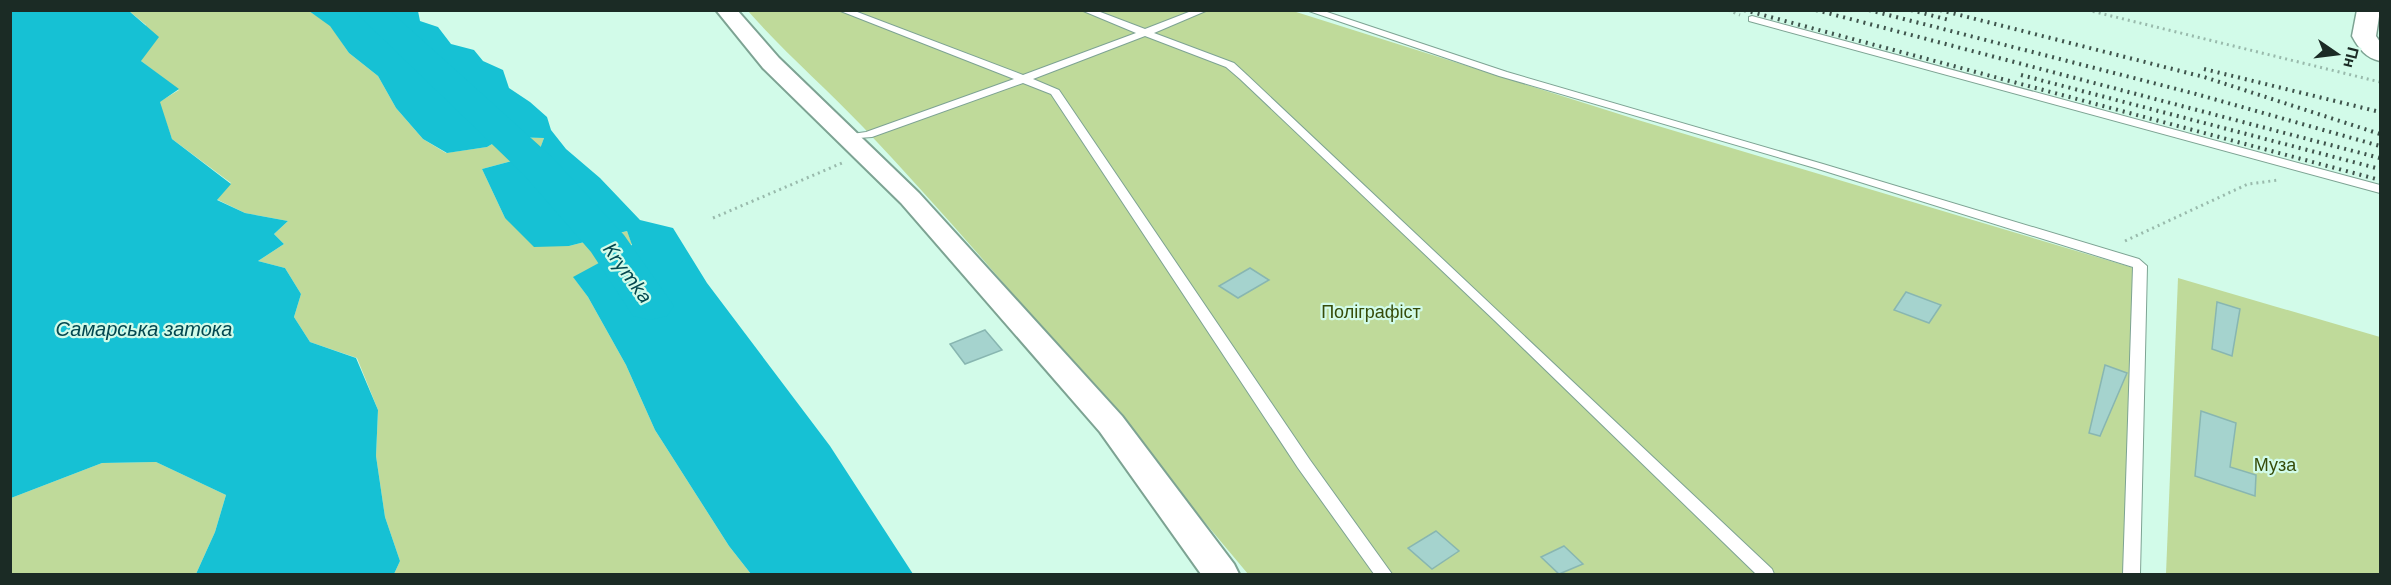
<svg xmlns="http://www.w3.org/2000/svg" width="2391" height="585" font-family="'DM Sans',sans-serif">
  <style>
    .green { fill: #bfda9a }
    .water { fill: #16c1d4 }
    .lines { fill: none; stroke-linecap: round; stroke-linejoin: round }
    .river { fill: #16c1d4; fill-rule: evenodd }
    .building { fill: #a5d3ce; stroke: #88b6b1; stroke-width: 1.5 }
    .lane-casing { stroke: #7da393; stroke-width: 2 }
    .street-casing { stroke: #7da393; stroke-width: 4 }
    .secondary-casing { stroke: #7da393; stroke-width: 3 }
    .path { stroke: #99baac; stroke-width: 3; stroke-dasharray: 2 4; stroke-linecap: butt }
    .lane { fill: #fff; fill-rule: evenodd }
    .street { fill: #fff; fill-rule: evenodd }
    .secondary { fill: #fff; fill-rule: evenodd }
    .rail { stroke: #3f544c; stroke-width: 4; stroke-dasharray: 2 5; stroke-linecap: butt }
    .labels { text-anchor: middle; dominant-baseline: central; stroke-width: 4.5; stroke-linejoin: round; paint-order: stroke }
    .park-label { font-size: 18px; fill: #364c09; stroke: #d2fbe9 }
    .water-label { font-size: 20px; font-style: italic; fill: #034850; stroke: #d2fbe9 }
  </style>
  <rect width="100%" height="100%" fill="#d2fbe9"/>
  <!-- green -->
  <g class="green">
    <polygon points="129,11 309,11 330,25 349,53 378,76 396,108 423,139 446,153 487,147 504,137 544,138 538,154 482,169 505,218 569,246 627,231 632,244 574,278 588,297 626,365 655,430 729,546 751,574 394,574 400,561 385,517 376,456 378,410 357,358 310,342 294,317 301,294 285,268 258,261 284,244 274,234 288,221 245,213 216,199 231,183 172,139 159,102 179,90 141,61 146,25"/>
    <path d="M748 11H1293L1638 120 2137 269 2132 574H1248C1122 424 998 270 863 127 825 87 784 52 748 11Z"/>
    <polygon points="2178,278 2380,337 2380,574 2166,574"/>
    <polygon points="156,462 226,495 215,532 196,574 11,574 11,498 102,463"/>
  </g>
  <!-- water -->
  <g class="water">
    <polygon points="11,10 129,11 159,37 141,61 179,89 160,102 172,139 231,184 217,200 245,213 288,221 274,234 284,244 258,261 285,268 301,294 294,317 310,342 356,358 378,410 376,456 385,517 400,561 394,574 196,574 215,532 226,495 156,462 102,463 11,498"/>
    <polygon points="309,11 418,11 420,21 438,27 451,44 474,50 483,61 503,70 509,88 530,102 547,117 551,130 566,149 600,178 640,220 673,228 707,283 830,446 913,574 751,574 729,546 655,430 626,365 588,297 573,277 632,245 627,231 569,246 534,247 505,218 482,169 538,154 544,138 504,137 487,147 447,153 423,139 396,108 378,76 349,53 330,26"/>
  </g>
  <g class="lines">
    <!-- river -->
    <polygon class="river" points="353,10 389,10 552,157 624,235 674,306 667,316 650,320 633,316 591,252 524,175"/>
  </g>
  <!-- building -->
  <g class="building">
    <polygon points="1250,268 1269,280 1238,298 1219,286"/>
    <polygon points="1906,292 1941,305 1929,323 1894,310"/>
    <polygon points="2217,302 2240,309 2232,356 2212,349"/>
    <polygon points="985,330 1002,350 965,364 950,344"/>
    <polygon points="2105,365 2127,373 2100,436 2089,433"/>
    <polygon points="2201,411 2236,423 2230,467 2256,475 2255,496 2195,476"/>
    <polygon points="1436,531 1459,551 1432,569 1408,548"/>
    <polygon points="1564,546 1583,564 1559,574 1541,557"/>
  </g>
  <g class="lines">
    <defs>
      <g id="lane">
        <polygon points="838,10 852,10 1023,75 1136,33 1081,10 1095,10 1145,29 1194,10 1208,10 1154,33 1234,63 1247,75 1772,569 1774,574 1756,574 1494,320 1240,79 1226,67 1145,36 1033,79 1059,90 1310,460 1392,574 1374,574 1298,468 1051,94 1023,83 872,137 845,139 845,135 866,132 1014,79"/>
        <polygon points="1306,10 1321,10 1507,72 1823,164 2139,259 2147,266 2140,574 2123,574 2133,267 1815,168 1499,76"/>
        <polygon points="1752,16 2380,185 2380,193 1749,21 1749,17"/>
      </g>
      <polygon id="street" points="716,10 737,10 779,58 919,193 1122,416 1234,564 1239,574 1201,574 1100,432 901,203 763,68"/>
      <path id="secondary" d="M2357 10H2380L2376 36 2380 42V61C2366 58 2359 49 2352 36Z"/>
    </defs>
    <!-- lane casing -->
    <use href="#lane" class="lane-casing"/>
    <!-- street casing -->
    <use href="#street" class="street-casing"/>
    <!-- secondary casing -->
    <use href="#secondary" class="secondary-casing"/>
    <!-- path -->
    <g class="path">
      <polyline points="1728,10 1740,15"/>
      <polyline points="2087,10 2380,82"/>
      <polyline points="713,218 842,163"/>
      <polyline points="2125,241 2248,184 2279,180"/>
    </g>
    <!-- lane -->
    <use href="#lane" class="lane"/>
    <!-- street -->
    <use href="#street" class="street"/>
    <!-- secondary -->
    <use href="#secondary" class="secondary"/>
    <!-- rail -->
    <g class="rail">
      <polyline points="1744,10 2380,180"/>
      <polyline points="1816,10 2380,158"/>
      <polyline points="1869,10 2196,94 2380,146"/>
      <polyline points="1911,10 1949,20"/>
      <polyline points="1940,10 2204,77 2380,134"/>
      <polyline points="2204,69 2380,112"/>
      <polyline points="2021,75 2380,169"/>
    </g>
  </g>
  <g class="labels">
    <!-- park labels -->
    <g class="park-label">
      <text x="1371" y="312">Поліграфіст</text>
      <text x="2275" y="465">Муза</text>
    </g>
    <!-- water labels -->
    <g class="water-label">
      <text transform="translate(628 273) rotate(54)">Krymka</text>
      <text x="144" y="329">Самарська затока</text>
    </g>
  </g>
  <!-- border -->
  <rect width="2391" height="585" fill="none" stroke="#1b2b25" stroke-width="24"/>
  <!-- north arrow -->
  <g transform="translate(2337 54) rotate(104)" stroke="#d2fbe9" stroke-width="4.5" paint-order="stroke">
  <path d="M0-4.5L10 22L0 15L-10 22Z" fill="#1b2b25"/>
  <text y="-9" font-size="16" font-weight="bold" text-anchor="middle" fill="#1b2b25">Пн</text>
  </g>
</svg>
